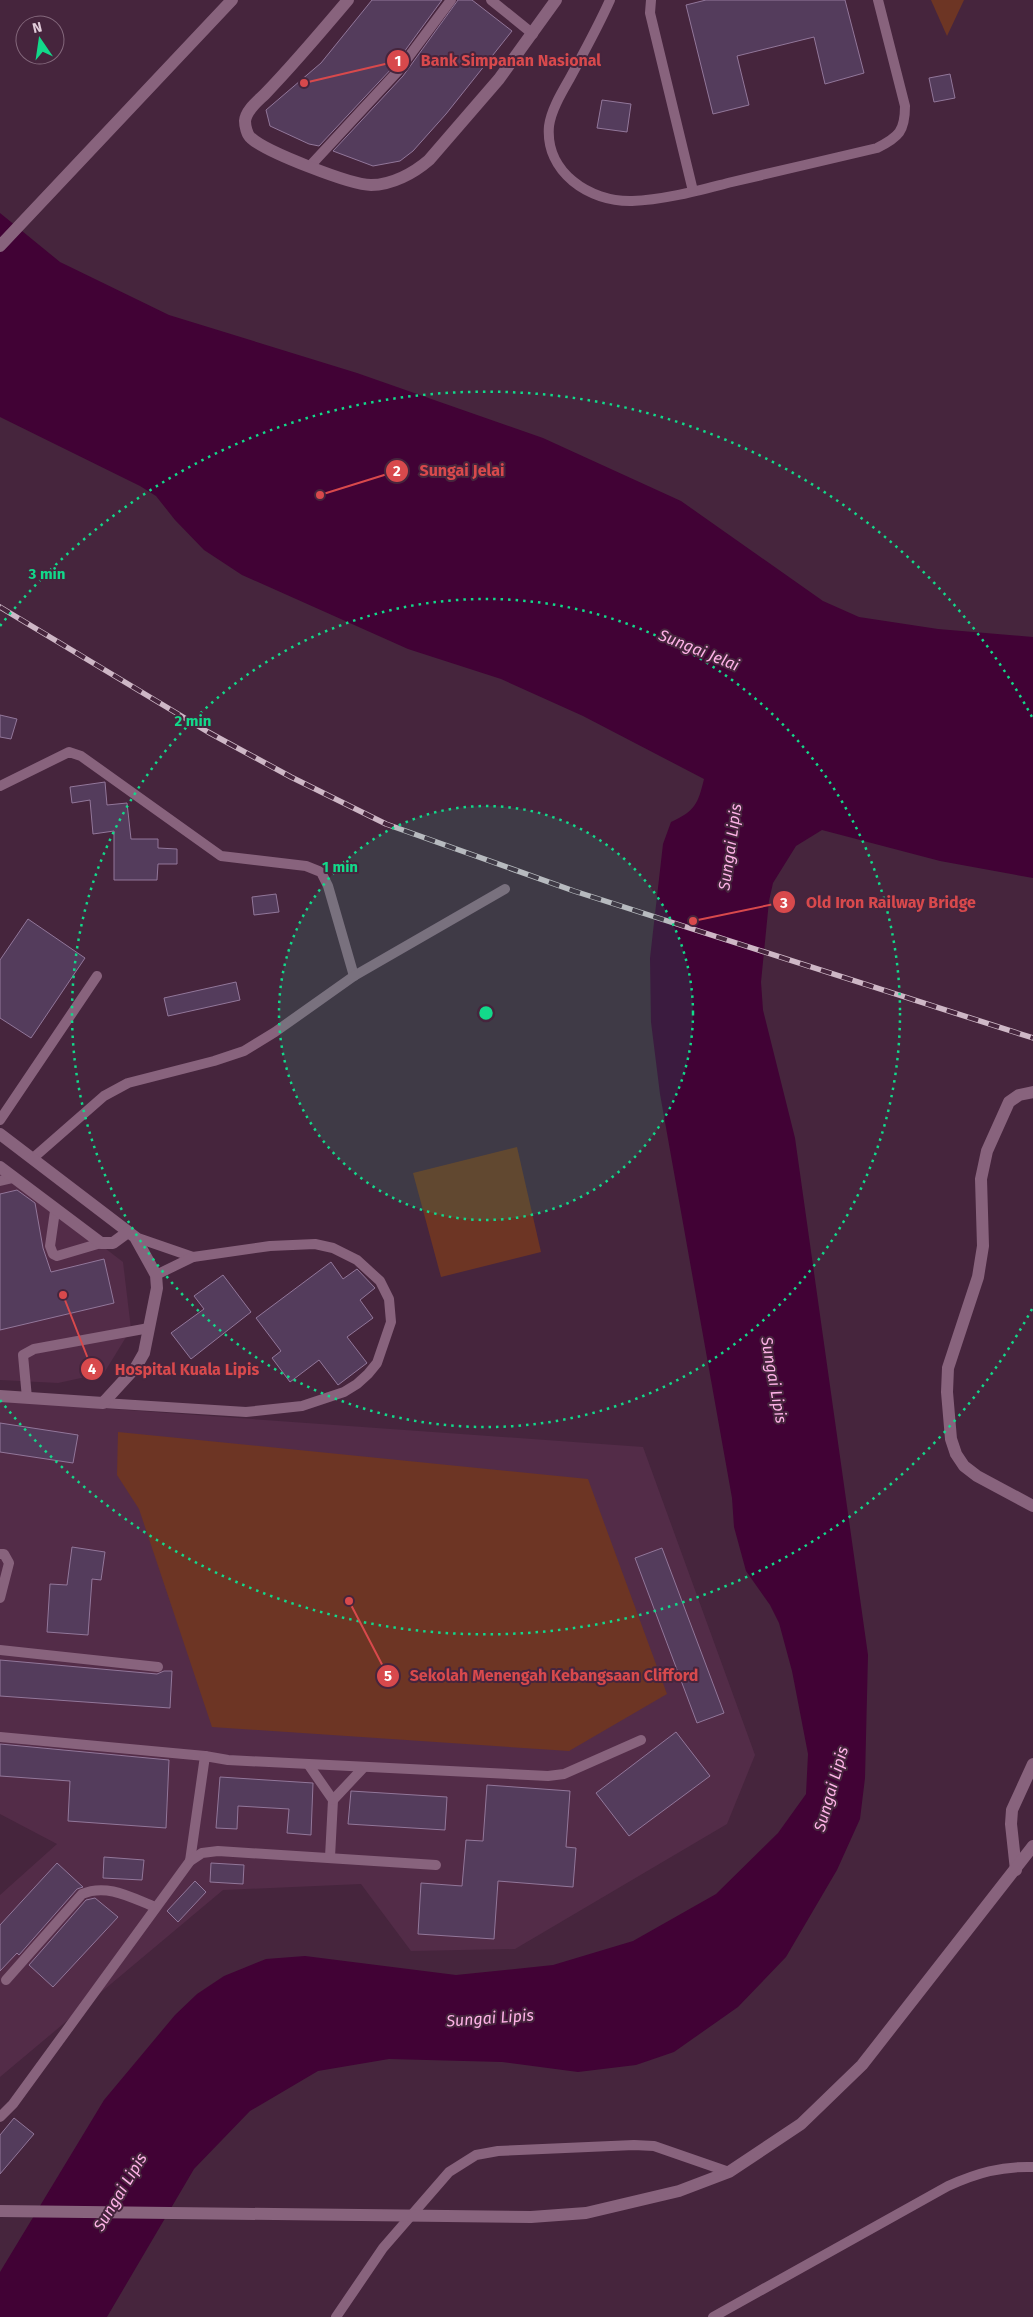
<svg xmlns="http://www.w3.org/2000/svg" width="1033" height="2317" font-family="'Fira Sans',sans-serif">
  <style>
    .built { fill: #532c48 }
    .green { fill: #6d3524 }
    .water { fill: #410235 }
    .building { fill: #543c5c; stroke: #92779a }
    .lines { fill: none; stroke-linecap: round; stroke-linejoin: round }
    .service { stroke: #88637d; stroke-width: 10 }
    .minor { stroke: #88637d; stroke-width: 12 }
    .tertiary { stroke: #88637d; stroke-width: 12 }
    .secondary { stroke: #88637d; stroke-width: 12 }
    .rail-casing { stroke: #ceb7c6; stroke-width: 5.5 }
    .rail { stroke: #46253d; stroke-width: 4; stroke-dasharray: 11; stroke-linecap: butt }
    .ring { fill: none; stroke: #12d98a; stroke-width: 2.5; stroke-dasharray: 2.5 5 }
    .labels { text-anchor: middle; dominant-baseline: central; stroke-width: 4; stroke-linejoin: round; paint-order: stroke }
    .water-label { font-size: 16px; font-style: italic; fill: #feb2e7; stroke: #46253d }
    .centre { fill: #12d98a; stroke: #46253d; stroke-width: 2.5 }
    .ring-label { font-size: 15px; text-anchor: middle; font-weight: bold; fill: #12d98a; stroke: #46253d; stroke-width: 4; stroke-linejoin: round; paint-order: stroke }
    .leader { fill: none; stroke: #d8494c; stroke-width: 2 }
    .callout-dot { fill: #d8494c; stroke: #46253d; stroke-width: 2 }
    .mark-label { font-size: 15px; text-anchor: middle; font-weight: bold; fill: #fff }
    .callout-label { font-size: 16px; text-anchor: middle; font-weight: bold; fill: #d8494c; stroke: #46253d; stroke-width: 4; stroke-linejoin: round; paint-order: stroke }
  </style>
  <rect width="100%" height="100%" fill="#46253d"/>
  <!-- built -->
  <g class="built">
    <polygon points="0,1168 123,1262 131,1329 104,1373 58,1383 0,1380"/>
    <polygon points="0,1401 643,1447 755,1755 727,1824 515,1949 411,1951 361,1884 223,1890 0,2077 0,1895 57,1844 0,1814"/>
  </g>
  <!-- green -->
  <g class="green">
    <polygon points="931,0 964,0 947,36"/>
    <polygon points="517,1147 541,1252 441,1277 413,1173"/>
    <polygon points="118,1432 588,1479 667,1694 569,1751 212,1727 139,1509 117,1475"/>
  </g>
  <!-- water -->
  <path class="water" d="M0 213 60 262 169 315 357 373 543 438 681 501 823 601 859 617 938 629 1033 637V878L940 861 822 830 796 846 773 883 769 901 761 982 763 1010 795 1138 868 1655 865 1778 860 1819 837 1870 786 1957 738 2007 674 2052 636 2065 578 2072 502 2062 389 2059 318 2071 250 2111 194 2169 107 2317H0V2272L104 2100 175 2015 197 1994 224 1976 266 1959 305 1956 456 1975 553 1965 633 1941 716 1894 778 1833 806 1794 808 1754 792 1671 779 1623 770 1605 746 1571 734 1527 732 1498 660 1094 651 1022 650 958 663 844 671 822C695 811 698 804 704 779L583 716 501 679 408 649 242 575 204 550 175 520 156 496 140 486 0 417Z"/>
  <!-- building -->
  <g class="building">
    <polygon points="372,0 442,0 393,67 319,146 309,144 270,126 266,110 321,63"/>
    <polygon points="458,0 472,0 512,31 446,114 413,151 400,161 373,166 333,151 403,76"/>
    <polygon points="706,0 845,0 864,73 825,84 814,37 737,56 749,105 713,114 686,5"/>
    <polygon points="950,74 955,98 934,102 929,78"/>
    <polygon points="602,100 631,104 627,132 597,128"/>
    <polygon points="0,715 17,719 11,739 0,737"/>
    <polygon points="105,782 107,805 127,803 131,839 158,839 158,848 177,849 177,864 158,864 157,880 114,880 114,831 93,834 90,800 72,803 70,787"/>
    <polygon points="276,894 279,912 254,915 252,897"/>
    <polygon points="28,919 85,958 31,1038 0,1018 0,960"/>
    <polygon points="236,982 240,1000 168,1016 164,998"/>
    <polygon points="17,1190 35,1203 43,1248 51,1272 104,1259 114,1303 0,1330 0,1194"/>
    <polygon points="331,1262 343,1279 357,1269 375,1288 360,1300 373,1318 347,1337 367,1363 338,1385 319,1360 290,1382 272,1358 281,1351 256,1318"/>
    <polygon points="223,1275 251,1312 191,1359 171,1333 204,1309 194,1296"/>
    <polygon points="0,1423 78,1435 73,1463 0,1452"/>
    <polygon points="72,1547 105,1552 101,1580 92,1579 88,1635 47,1632 50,1584 67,1585"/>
    <polygon points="662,1548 724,1713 697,1723 635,1558"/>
    <polygon points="0,1660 157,1674 164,1671 172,1671 170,1708 0,1696"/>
    <polygon points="676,1732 710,1776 629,1836 596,1793"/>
    <polygon points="0,1744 169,1760 166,1828 68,1821 70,1781 0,1776"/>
    <polygon points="220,1777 313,1783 311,1835 287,1833 289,1809 238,1806 237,1829 216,1828"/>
    <polygon points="487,1785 570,1791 566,1847 576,1848 573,1887 498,1881 494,1939 418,1934 421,1883 462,1886 466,1840 483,1841"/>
    <polygon points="351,1791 447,1797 445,1830 348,1824"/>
    <polygon points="104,1857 144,1860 142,1880 103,1878"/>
    <polygon points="57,1863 83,1887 77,1889 19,1955 17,1953 0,1971 0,1925"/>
    <polygon points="211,1863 244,1865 243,1884 210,1882"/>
    <polygon points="195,1881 206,1892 178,1922 167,1911"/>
    <polygon points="95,1898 118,1917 53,1987 29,1965 86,1900"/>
    <polygon points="14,2118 34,2134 0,2174 0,2135"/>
  </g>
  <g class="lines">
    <!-- service -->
    <g class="service">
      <polyline points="491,0 533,34"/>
      <path d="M610 0C598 27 584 52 570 78 562 92 551 110 549 126 545 172 589 202 632 201 665 200 700 190 732 182 780 171 829 159 877 148 899 137 905 131 905 106L878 0"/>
      <polyline points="651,0 650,13 693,191"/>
      <polyline points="310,166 398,71 451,0"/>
      <polyline points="0,786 69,752 81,756 221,856 306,866 321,872 328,886 354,976"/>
      <polyline points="0,1120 97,976"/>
      <polyline points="32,1159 104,1096 128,1083 214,1061 244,1051 275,1032 354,976 505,889"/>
      <polyline points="0,1181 13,1178"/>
      <polyline points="55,1211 50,1246 53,1254 57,1256 101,1243"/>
      <polyline points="135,1237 193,1257"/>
      <polyline points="27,1398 23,1355 34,1349 149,1328"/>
      <polyline points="103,1403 246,1412 302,1406 344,1392 357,1384 368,1374 377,1363 391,1322 389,1299 380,1281 357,1260 333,1248 315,1244 270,1246 193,1257 156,1275"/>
      <polyline points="0,1554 4,1554 9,1563 0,1598"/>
      <polyline points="0,1650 158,1667"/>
      <polyline points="0,1737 205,1756"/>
      <polyline points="308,1764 333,1800 330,1857"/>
      <polyline points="333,1800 364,1767"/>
      <polyline points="190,1861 205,1756 228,1760 548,1776 564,1774 641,1740"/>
      <path d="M6 1980 82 1894C107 1883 132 1898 155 1907"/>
      <polyline points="0,2117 13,2104 190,1861 202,1853 218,1851 436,1865"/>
      <polyline points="336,2317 383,2248 449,2172 476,2155 498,2151 634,2145 654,2146 729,2172"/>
      <path d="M713 2317 948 2186C977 2173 1001 2166 1033 2167"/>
    </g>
    <!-- minor -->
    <g class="minor">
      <path d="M348 0C321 32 294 64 265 94 258 101 246 110 245 121 245 126 247 135 251 138 266 152 351 185 371 185 392 185 414 173 429 160L499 79 556 0"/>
      <polyline points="1033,1092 1019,1095 1009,1102 987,1151 981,1179 983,1246 978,1277 948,1368 947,1392 951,1439 956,1454 964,1466 977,1476 1033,1506"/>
      <polyline points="0,1134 135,1237 156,1275 157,1288 144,1353 136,1367 103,1403 0,1396"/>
      <polyline points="0,1167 101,1243 113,1243 128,1232"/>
      <polyline points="1016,1870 1011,1824 1012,1810 1033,1764"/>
    </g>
    <!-- tertiary -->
    <polyline class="tertiary" points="0,246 232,0"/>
    <!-- secondary -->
    <polyline class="secondary" points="0,2211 531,2217 586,2213 679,2191 729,2172 801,2124 862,2065 1033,1846"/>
    <defs>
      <polyline id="rail" points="0,607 208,732 291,777 386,824 574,891 1033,1038"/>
    </defs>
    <!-- rail casing -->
    <use href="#rail" class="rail-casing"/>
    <!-- rail -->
    <use href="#rail" class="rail"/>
  </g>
  <!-- distance rings -->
  <circle cx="486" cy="1013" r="207" fill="#12d98a" fill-opacity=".12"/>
  <g class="ring">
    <circle cx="486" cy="1013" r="207"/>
    <circle cx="486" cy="1013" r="414"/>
    <path d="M1032 1309A621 621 0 0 1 0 1400M0 626A621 621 0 0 1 1032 717"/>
  </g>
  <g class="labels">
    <!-- water labels -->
    <g class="water-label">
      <text transform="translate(699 650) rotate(22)">Sungai Jelai</text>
      <text transform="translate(730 847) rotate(-82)">Sungai Lipis</text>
      <text transform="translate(774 1380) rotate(80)">Sungai Lipis</text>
      <text transform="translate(831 1789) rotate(-74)">Sungai Lipis</text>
      <text transform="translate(490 2018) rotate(-4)">Sungai Lipis</text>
      <text transform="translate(120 2192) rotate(-59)">Sungai Lipis</text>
    </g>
  </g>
  <circle cx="486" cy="1013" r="8" class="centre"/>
  <g class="ring-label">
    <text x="47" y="579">3 min</text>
    <text x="193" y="726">2 min</text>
    <text x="340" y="872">1 min</text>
  </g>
  <!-- callouts -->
  <path class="leader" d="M304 83L398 61M320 495L397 471M693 921L784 902M63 1295L92 1369M349 1601L388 1676"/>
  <g class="callout-dot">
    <circle cx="304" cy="83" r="5"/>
    <circle cx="320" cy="495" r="5"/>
    <circle cx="693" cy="921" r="5"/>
    <circle cx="63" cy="1295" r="5"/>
    <circle cx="349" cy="1601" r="5"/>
    <circle cx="398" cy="61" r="12"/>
    <circle cx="397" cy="471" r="12"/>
    <circle cx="784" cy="902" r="12"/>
    <circle cx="92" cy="1369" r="12"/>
    <circle cx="388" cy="1676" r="12"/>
  </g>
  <g class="mark-label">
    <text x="398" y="66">1</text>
    <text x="397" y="476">2</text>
    <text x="784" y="908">3</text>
    <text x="92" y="1374">4</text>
    <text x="388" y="1681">5</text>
  </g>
  <g class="callout-label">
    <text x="511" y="66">Bank Simpanan Nasional</text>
    <text x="462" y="476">Sungai Jelai</text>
    <text x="891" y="908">Old Iron Railway Bridge</text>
    <text x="187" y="1375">Hospital Kuala Lipis</text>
    <text x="554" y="1681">Sekolah Menengah Kebangsaan Clifford</text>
  </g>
  <!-- north arrow -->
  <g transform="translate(40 40) rotate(347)"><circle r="24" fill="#46253d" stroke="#84687c"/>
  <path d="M0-4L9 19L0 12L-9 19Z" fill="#12d98a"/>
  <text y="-8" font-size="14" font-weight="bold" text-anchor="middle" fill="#e2cddb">N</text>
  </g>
</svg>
